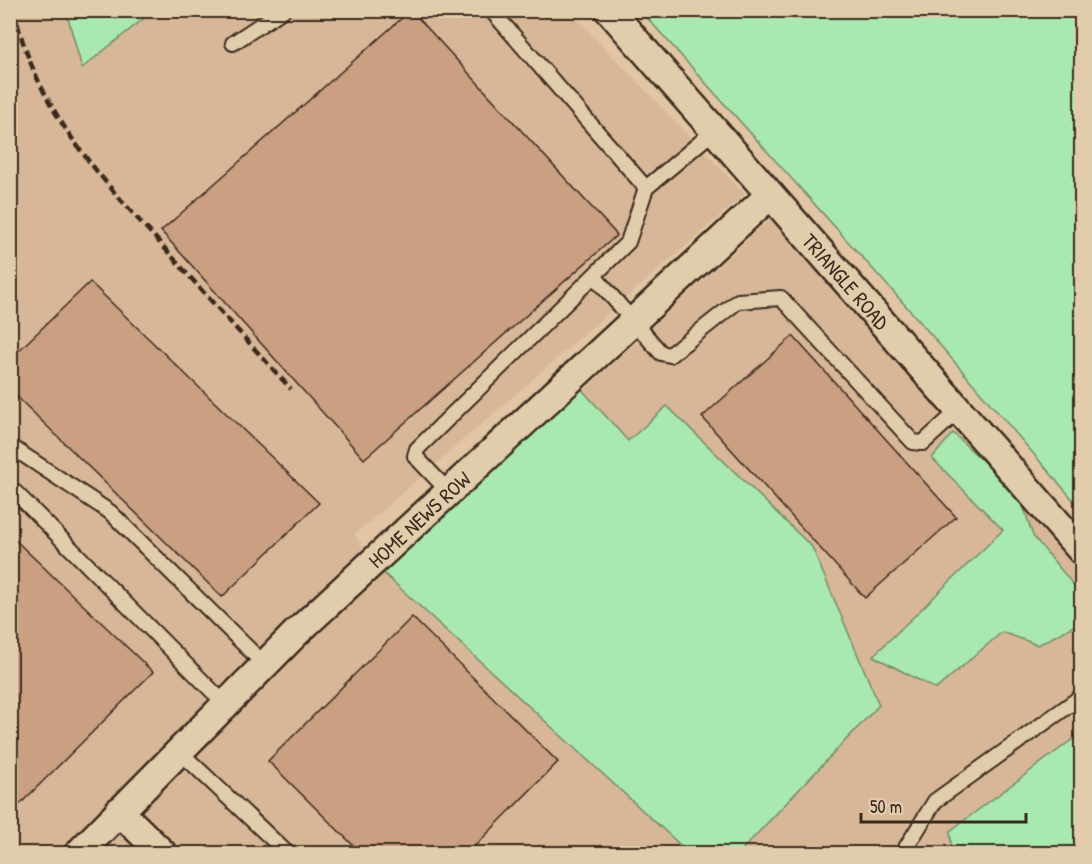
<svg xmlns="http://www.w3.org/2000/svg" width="1092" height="864" font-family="'Patrick Hand',sans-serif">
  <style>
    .built { fill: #d7b798 }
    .green { fill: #a8e9b1; stroke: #728a68; stroke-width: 1.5 }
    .building { fill: #ca9f82; stroke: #3b2a1e; stroke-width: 1.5 }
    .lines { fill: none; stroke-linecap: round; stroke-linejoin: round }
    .service-casing { stroke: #3b2a1e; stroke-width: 18 }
    .minor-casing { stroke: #3b2a1e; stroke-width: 32 }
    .service { stroke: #e1cdac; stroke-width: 14 }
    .minor { stroke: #e1cdac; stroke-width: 27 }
    .rail { stroke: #3b2a1e; stroke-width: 4.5; stroke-dasharray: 9 4.5; stroke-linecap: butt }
    .labels { text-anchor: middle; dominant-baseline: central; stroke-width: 4.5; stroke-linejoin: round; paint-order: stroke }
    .street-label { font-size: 21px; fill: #3b2a1e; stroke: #e1cdac }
  </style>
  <rect width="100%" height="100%" fill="#e1c5a4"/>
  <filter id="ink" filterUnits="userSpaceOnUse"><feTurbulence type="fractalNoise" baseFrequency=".0167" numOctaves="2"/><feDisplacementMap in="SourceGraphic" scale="12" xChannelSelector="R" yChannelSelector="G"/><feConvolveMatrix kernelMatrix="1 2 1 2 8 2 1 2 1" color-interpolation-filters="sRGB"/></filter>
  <g filter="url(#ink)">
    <!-- built -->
    <g class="built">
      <polygon points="1081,10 1082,14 947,14 940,11"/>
      <polygon points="10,11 66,11 82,68 153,11 569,11 745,194 354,535 377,567 689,853 11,853"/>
      <polygon points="776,213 1081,544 1081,733 950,831 952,853 739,853 879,705 811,547 667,406 628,441 583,391"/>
    </g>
    <!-- green -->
    <g class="green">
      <polygon points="66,11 66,10 153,11 82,68"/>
      <polygon points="940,11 947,14 1081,14 1081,509 914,315 641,11"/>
      <polygon points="576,383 628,441 667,406 812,547 879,705 739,853 689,853 377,567"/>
      <polygon points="953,433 1020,496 1033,536 1081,594 1081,622 1038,645 1002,632 936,689 873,656 1003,530 932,458"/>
      <polygon points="1081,733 1081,852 1078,854 952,853 950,831"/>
    </g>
    <!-- building -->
    <g class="building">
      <polygon points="411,10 617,235 364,459 161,231"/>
      <polygon points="90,282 319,503 222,597 10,390 10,359"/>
      <polygon points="793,336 956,517 865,598 702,417"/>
      <polygon points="10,535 153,672 10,814"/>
      <polygon points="412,617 558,762 467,854 362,854 268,761"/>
    </g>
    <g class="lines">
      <defs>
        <g id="service">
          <polyline points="491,10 646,188"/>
          <polyline points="233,43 283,10"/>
          <polyline points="594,276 661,353 670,355 738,301 781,298 913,442 923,443 958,411"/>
          <polyline points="10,446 110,512 265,665"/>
          <polyline points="10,487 225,704"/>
          <polyline points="449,492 415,456 417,449 628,242 646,188 714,131"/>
          <polyline points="179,751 288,854"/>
          <polyline points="902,854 935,801 1082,696"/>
        </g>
        <g id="minor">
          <path id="s1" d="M609 10 1082 551"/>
          <polyline points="119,811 163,854"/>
          <path id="s2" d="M78 854 296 633 770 195"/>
        </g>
      </defs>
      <!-- service casing -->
      <use href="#service" class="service-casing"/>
      <!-- minor casing -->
      <use href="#minor" class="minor-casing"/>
      <!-- service -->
      <use href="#service" class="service"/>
      <!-- minor -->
      <use href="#minor" class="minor"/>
      <!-- rail -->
      <path class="rail" d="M14 10C38 114 100 177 169 253 209 299 250 344 291 389"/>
    </g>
  </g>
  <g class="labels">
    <!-- street labels -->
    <g class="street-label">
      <text stroke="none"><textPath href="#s1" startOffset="360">TRIANGLE ROAD</textPath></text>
      <text stroke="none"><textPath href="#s2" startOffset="478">HOME NEWS ROW</textPath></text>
    </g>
  </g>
  <!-- margin -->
  <rect width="1092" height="864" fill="none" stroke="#e1cdac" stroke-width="36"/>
  <rect x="18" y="18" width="1056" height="828" fill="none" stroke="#3b2a1e" stroke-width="2" filter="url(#ink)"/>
  <!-- scale -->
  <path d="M861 813v9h165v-9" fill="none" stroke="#3b2a1e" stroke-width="3"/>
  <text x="870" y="813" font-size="18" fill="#3b2a1e" stroke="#e1cdac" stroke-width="4.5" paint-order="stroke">50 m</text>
</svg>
